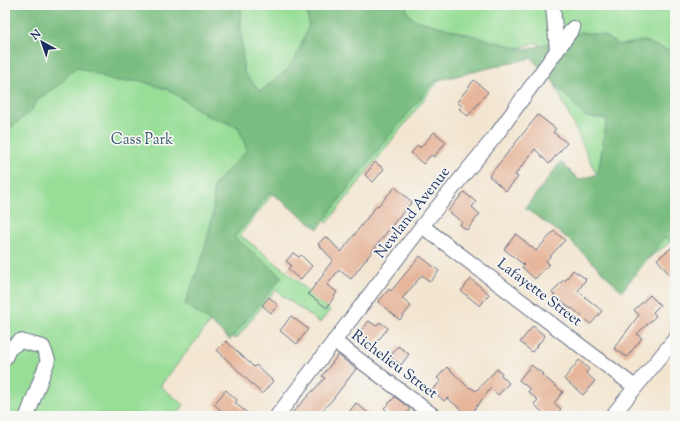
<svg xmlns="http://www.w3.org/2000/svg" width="680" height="421" font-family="'Sorts Mill Goudy',serif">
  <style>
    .green { fill: #98de97; stroke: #5a867a }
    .forest { fill: #7abd80; stroke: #4a766f }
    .building { fill: #e6b59a }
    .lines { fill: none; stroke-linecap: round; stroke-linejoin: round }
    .minor-casing { stroke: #676f86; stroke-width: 16 }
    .minor { stroke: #fff; stroke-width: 14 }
    .labels { text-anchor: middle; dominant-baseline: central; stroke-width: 3.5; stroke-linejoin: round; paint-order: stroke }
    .park-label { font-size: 15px; fill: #3a5b6c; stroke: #f6f6f2 }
    .street-label { font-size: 15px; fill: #1b2f5e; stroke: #f6f6f2 }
  </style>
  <rect width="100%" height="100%" fill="#f6f6f2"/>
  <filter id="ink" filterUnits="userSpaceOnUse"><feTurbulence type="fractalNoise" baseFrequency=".025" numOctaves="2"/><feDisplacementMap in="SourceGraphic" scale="8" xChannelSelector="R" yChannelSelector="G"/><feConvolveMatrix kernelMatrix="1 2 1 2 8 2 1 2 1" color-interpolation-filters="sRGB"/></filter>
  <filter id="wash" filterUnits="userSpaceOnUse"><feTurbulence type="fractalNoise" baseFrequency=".012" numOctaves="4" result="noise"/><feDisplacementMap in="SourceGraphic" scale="16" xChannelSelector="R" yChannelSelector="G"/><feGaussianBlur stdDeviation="0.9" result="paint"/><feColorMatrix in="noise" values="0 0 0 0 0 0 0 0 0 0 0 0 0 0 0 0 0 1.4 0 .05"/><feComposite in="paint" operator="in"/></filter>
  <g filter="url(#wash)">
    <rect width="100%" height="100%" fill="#f3e6d1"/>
    <!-- green -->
    <polygon class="green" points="5,5 675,5 675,238 639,266 550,74 538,42 447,70 327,223 278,187 240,235 286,271 330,310 320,323 275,290 236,339 212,320 160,386 184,405 176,416 5,416"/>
    <!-- forest -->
    <path class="forest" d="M5 5H241V30L244 73 259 90H262L287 70 296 58 309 25 306 5H406C407 13 409 16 416 20L518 48 530 49 574 35 580 32 603 35 619 45 645 41 664 49 675 52V241L672 243 665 237 622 291 566 237 525 208 561 162 579 180 598 174 607 119 586 117 531 58 435 81 385 141 340 199 318 229 270 192 253 215 234 237 282 277 230 340 209 321 185 304 203 255 213 215 214 185 247 150 238 127 206 115 169 90 141 81H116L76 67 58 86 38 99 31 111 14 125 5 135Z"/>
    <g id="blocks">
      <!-- building -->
      <g class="building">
        <polygon points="474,80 488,92 468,116 459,109 462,106 457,102"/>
        <polygon points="538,115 556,129 553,132 567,143 549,164 535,149 515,175 518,177 506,191 489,176"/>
        <polygon points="434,132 446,142 434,157 431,155 423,164 411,153 418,145 420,148"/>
        <polygon points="375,162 384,169 373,182 365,175"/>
        <polygon points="395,187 412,202 397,219 351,279 339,270 327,285 337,292 327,308 308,294 324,274 323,273 333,260 318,244 326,236 341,252 342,251 377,205 378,206"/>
        <polygon points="464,192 476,202 472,207 480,214 467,230 460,225 462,222 448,211"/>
        <polygon points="554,231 565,240 546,261 549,264 535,279 522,267 524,265 504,249 516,234 536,251"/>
        <polygon points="675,245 675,282 657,259"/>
        <polygon points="293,253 299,257 301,255 312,266 300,280 288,269 291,265 286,261"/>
        <polygon points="420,256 439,271 430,282 422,275 402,299 411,306 400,320 378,302 389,289 391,291"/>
        <polygon points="573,270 586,279 578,291 602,311 591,324 572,308 571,309 552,293 563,280 565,281"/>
        <polygon points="471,279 489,294 480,306 461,291"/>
        <polygon points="650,295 660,305 653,312 656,316 637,334 642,338 627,357 614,348 639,315 634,310"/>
        <polygon points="269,297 278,305 271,313 262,305"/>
        <polygon points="291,316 308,329 297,344 280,331"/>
        <polygon points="369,321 376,326 380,322 388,328 372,348 364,342 366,339 359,333"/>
        <polygon points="533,326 545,336 532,352 520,342"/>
        <polygon points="226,341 254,367 256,365 273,381 262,394 217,350"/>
        <polygon points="398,346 409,354 401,365 390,357"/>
        <polygon points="338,355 356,369 333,399 317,416 289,416 325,378 322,376"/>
        <polygon points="579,360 589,369 586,373 595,381 583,395 564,379"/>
        <polygon points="531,365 543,374 542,375 563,392 554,403 561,409 555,416 546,416 534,404 538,400 528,392 530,389 519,380"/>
        <polygon points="447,367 469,388 470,387 476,391 497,369 502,373 501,375 509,383 498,395 491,388 469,416 447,398 444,401 432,390 441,381 437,378"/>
        <polygon points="226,390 237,400 235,403 251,416 227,416 214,404"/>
        <polygon points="395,397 406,405 410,410 403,416 392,416 384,408"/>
        <polygon points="356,403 372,416 346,416"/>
      </g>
    </g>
  </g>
  <g filter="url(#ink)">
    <use href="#blocks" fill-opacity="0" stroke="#676f86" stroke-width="1"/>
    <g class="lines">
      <defs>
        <g id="minor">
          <polyline points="553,5 557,51"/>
          <polyline points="422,226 635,387"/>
          <polyline points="334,341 434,416"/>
          <polyline points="5,358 9,349 20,341 43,347 48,360 27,416"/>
          <polyline points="277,416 422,226 497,134 573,28"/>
          <polyline points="612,416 675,339"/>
        </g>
      </defs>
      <!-- minor casing -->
      <use href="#minor" class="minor-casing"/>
      <!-- minor -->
      <use href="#minor" class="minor"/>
    </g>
  </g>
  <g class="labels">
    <!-- park labels -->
    <g class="park-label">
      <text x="142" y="140">Cass Park</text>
    </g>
    <!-- street labels -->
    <g class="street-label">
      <text transform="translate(413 213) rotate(-52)">Newland Avenue</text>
      <text transform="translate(539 293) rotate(37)">Lafayette Street</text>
      <text transform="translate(394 365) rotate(37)">Richelieu Street</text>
    </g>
  </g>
  <!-- margin -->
  <rect width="680" height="421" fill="none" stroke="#f6f6f2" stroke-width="20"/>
  <!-- north arrow -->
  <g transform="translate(42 42) rotate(320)" stroke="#f6f6f2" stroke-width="3" paint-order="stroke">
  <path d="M0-3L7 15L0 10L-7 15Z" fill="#1b2f5e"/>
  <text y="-6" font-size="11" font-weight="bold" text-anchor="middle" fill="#1b2f5e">N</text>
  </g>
</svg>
